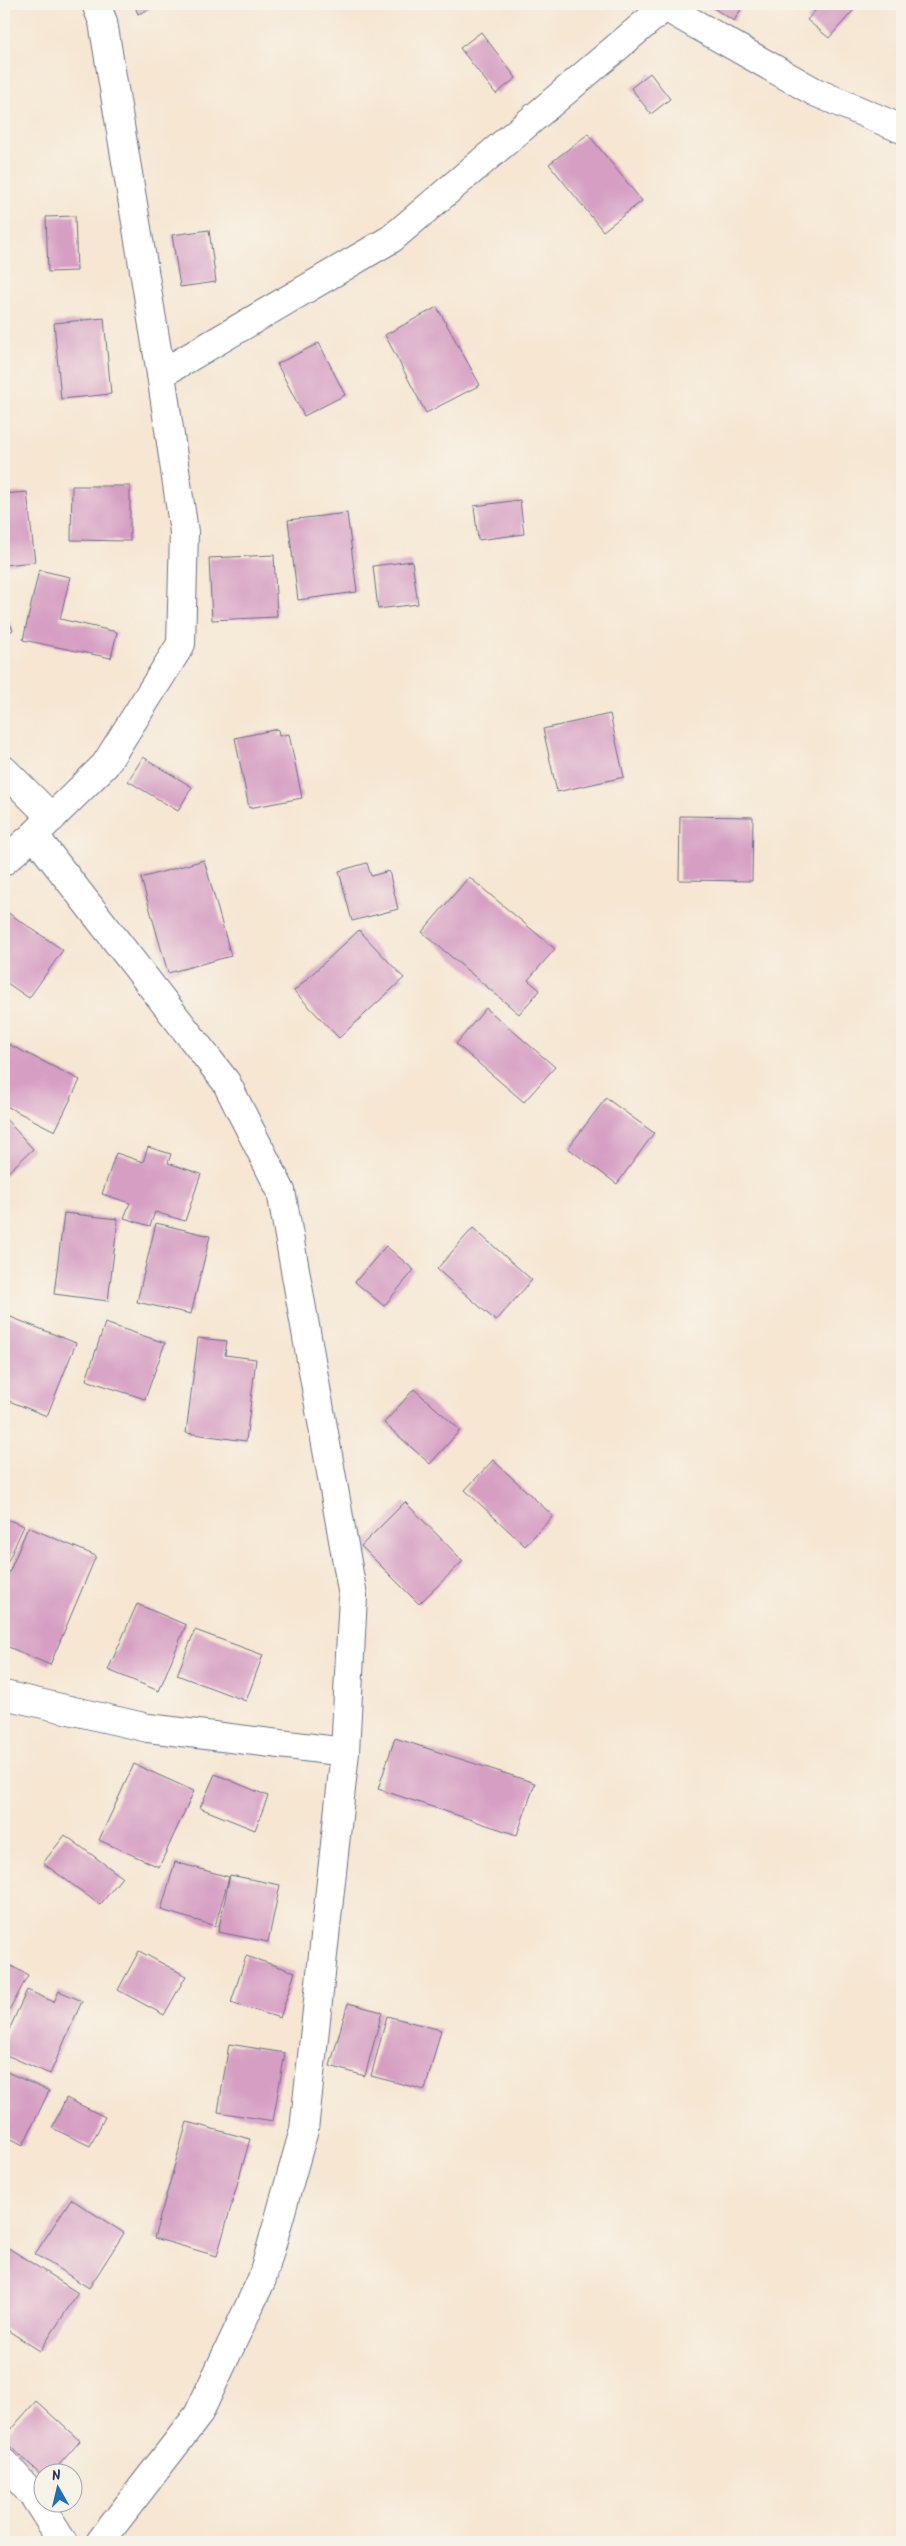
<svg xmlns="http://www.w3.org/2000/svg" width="906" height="2546" font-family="Kalam,sans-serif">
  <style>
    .building { fill: #d69ec3 }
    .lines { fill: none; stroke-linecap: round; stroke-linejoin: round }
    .minor-casing { stroke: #686f87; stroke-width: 30 }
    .minor { stroke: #fff; stroke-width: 28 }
  </style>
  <rect width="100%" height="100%" fill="#f7f3e8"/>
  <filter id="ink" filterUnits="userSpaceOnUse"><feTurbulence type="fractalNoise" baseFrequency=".02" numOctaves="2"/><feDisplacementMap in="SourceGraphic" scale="10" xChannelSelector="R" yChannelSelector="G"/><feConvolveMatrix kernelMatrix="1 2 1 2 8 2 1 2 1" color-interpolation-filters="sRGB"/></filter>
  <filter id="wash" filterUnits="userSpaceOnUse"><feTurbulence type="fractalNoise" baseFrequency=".0096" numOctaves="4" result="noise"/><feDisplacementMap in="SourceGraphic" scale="20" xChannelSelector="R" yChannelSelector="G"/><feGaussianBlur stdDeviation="1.12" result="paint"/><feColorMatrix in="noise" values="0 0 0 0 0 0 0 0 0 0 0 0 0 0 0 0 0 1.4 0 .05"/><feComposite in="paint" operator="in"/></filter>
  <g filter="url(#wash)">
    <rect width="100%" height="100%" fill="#f6e6d2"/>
    <g id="blocks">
      <!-- building -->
      <g class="building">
        <polygon points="134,4 161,4 138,14"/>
        <polygon points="707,4 744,4 734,21"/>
        <polygon points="821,4 859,4 829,38 807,20"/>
        <polygon points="481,32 516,78 496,94 460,48"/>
        <polygon points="650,73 670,99 651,114 631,88"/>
        <polygon points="588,134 642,201 603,231 549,164"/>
        <polygon points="75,216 77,271 48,272 46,217"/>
        <polygon points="209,230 216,282 180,287 172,235"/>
        <polygon points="437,307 480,385 426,413 385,335"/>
        <polygon points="104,318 111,394 61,399 54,323"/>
        <polygon points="319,343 345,395 304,416 277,364"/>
        <polygon points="72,486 130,486 130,541 71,540"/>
        <polygon points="27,492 35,562 4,565 4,494"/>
        <polygon points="520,500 524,534 478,540 474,506"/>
        <polygon points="347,513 357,592 298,600 288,520"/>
        <polygon points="274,555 277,617 212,620 209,558"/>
        <polygon points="412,561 418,604 378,609 373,566"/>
        <polygon points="39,570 70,577 60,619 117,632 111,658 23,640"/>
        <polygon points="4,611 13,630 4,635"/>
        <polygon points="610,714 624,777 557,792 543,729"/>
        <polygon points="278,729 279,736 289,734 302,798 249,808 235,738"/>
        <polygon points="143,757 192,787 178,811 128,781"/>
        <polygon points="680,816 753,817 752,881 679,880"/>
        <polygon points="204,860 231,956 168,973 141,878"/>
        <polygon points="367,863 371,876 389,871 398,909 352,921 339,871"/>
        <polygon points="469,877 555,949 528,980 540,990 519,1014 422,932"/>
        <polygon points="4,910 63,950 29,998 4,981"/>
        <polygon points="359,930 404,978 339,1038 294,991"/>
        <polygon points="486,1008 555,1067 524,1102 456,1044"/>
        <polygon points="4,1042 80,1080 55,1131 4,1105"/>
        <polygon points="606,1098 654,1133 617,1184 568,1148"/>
        <polygon points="4,1117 33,1149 4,1176"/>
        <polygon points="148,1147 171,1154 168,1163 201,1174 185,1221 155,1212 150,1226 124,1218 130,1203 102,1194 116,1153 143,1162"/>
        <polygon points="64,1213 118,1219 108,1301 54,1294"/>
        <polygon points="156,1223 210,1236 191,1314 137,1302"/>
        <polygon points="473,1228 532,1280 496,1321 437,1269"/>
        <polygon points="386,1246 414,1270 384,1306 355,1282"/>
        <polygon points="8,1316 76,1343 47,1416 4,1399 4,1326"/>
        <polygon points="105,1323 165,1343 145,1399 86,1380"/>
        <polygon points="198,1338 227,1341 225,1355 256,1359 246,1441 186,1433"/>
        <polygon points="414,1389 460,1430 430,1464 384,1423"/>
        <polygon points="493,1460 553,1516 525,1546 465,1490"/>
        <polygon points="405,1502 463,1561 419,1604 361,1546"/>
        <polygon points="4,1518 24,1526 4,1570"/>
        <polygon points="28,1527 96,1556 50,1665 4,1645 4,1585"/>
        <polygon points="137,1604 186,1625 159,1691 108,1670"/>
        <polygon points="195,1630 263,1655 246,1701 177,1675"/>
        <polygon points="395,1738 535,1783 517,1835 378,1789"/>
        <polygon points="134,1764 194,1791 159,1867 99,1840"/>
        <polygon points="215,1774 268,1796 255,1830 200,1808"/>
        <polygon points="65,1835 122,1877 100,1905 43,1863"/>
        <polygon points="175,1862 229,1877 215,1926 161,1910"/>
        <polygon points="230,1875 280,1885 268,1942 218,1932"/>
        <polygon points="139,1951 186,1976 164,2015 118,1990"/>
        <polygon points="246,1956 295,1972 280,2018 231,2003"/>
        <polygon points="4,1962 28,1975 4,2021"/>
        <polygon points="27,1990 54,2002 59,1991 82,2001 50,2074 4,2054 4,2041"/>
        <polygon points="348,2003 382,2012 365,2076 330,2066"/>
        <polygon points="387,2016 441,2030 425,2090 371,2076"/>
        <polygon points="229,2044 285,2053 273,2121 218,2112"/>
        <polygon points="7,2072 49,2091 23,2145 4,2135 4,2080"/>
        <polygon points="66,2098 105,2117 90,2146 52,2128"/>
        <polygon points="187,2122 250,2139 217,2256 154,2238"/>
        <polygon points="71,2199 124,2233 89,2288 35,2254"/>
        <polygon points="4,2245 78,2293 40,2351 4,2328"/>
        <polygon points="36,2401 80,2441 51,2474 42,2475 4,2441 4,2437"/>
      </g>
    </g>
  </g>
  <g filter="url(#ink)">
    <use href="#blocks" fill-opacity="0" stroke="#686f87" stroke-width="1"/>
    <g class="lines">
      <defs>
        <g id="minor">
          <polyline points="665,7 815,92 902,129"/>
          <polyline points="161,374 391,239 668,4"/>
          <polyline points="4,770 52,818"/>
          <polyline points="34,835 226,1082 281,1191 353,1596 345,1752 304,2130 262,2279 198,2415 100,2542"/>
          <polyline points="4,861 34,835 105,765 181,644 184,532 161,374 103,22 96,4"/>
          <polyline points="4,1695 148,1728 345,1752"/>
          <polyline points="4,2463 33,2495 63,2542"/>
        </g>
      </defs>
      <!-- minor casing -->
      <use href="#minor" class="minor-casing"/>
      <!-- minor -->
      <use href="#minor" class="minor"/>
    </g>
  </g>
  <!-- margin -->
  <rect width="906" height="2546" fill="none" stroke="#f7f3e8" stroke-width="20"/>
  <!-- north arrow -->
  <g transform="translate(58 2488) rotate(352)"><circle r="24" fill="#f7f3e8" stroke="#9fa5b1"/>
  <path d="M0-4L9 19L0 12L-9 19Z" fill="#1f6fb2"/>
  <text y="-8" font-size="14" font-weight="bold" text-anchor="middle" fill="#1b2f5e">N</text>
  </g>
</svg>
